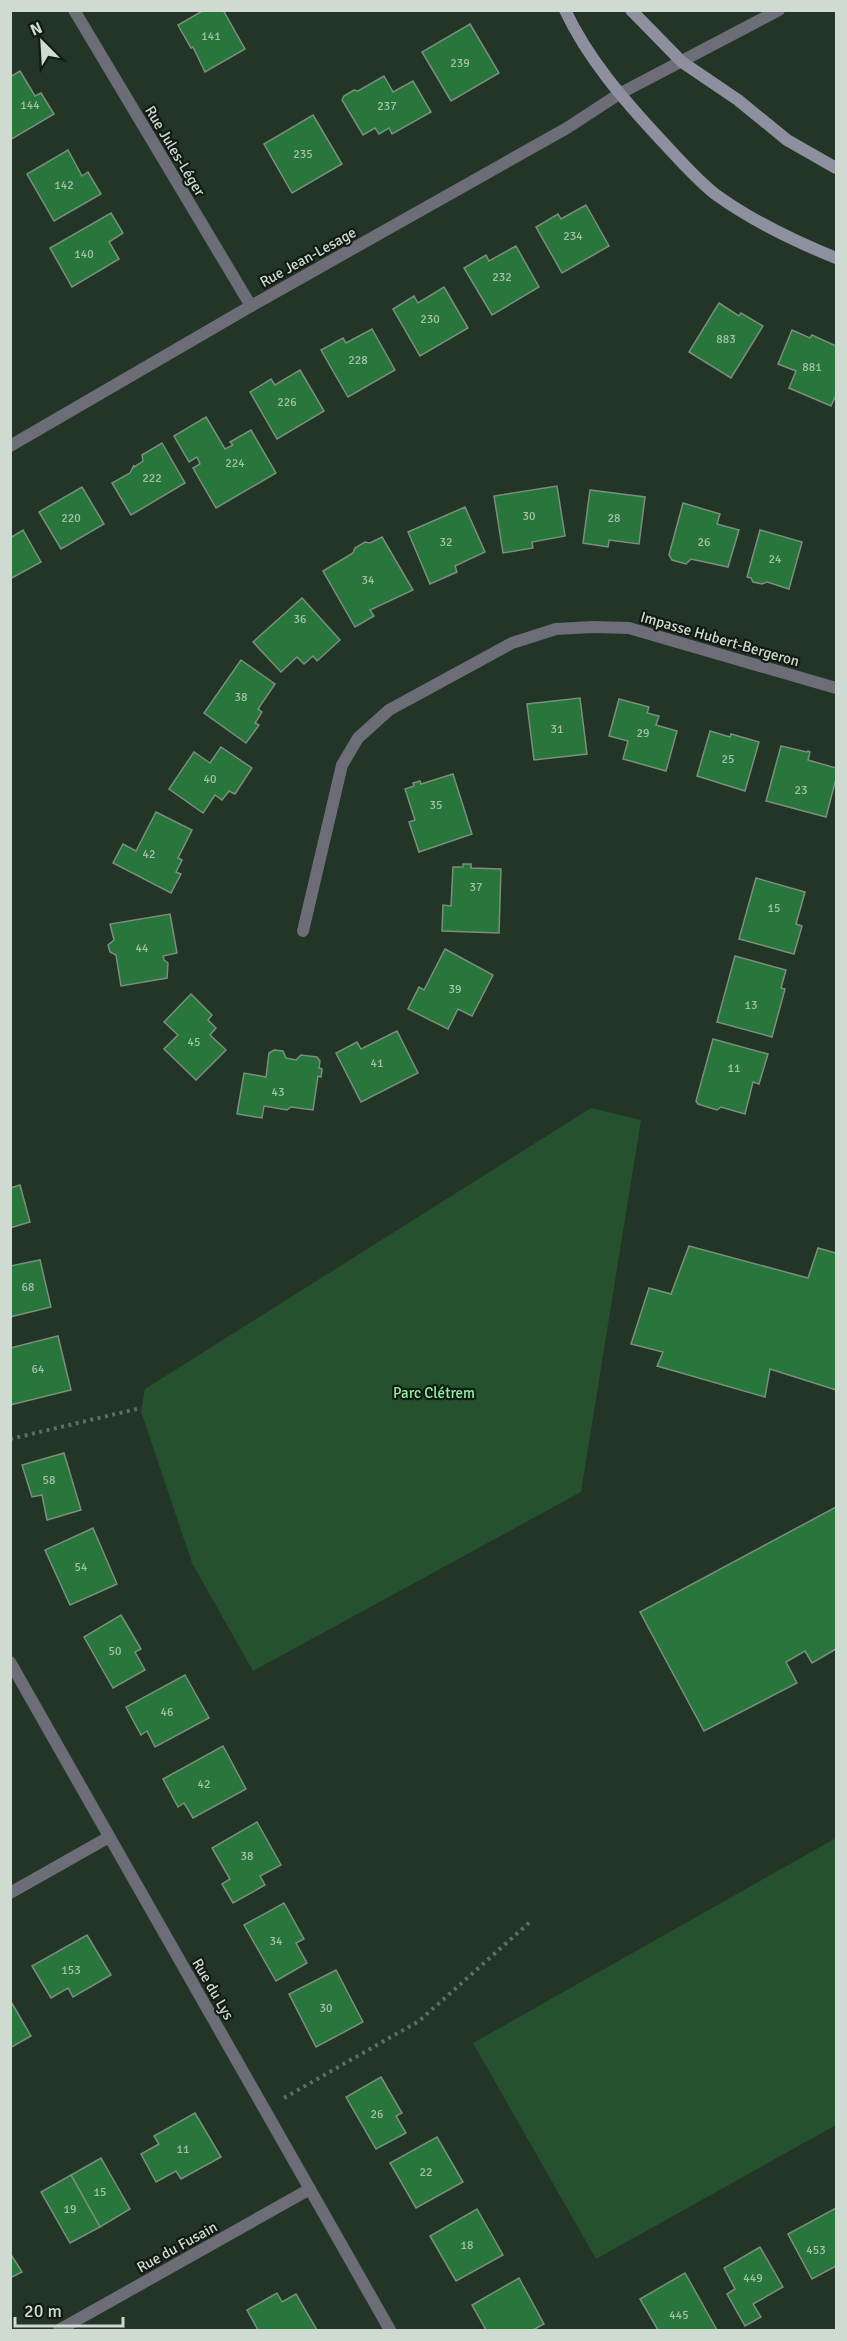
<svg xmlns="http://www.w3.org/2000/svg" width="847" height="2341" font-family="Signika,sans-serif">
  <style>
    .green { fill: #25512e }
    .building { fill: #28763c; stroke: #7b8f7d; stroke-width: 1.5 }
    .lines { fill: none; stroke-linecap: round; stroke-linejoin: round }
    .path { stroke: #5f6f61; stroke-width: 4; stroke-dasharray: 3 4.5; stroke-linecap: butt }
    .street { stroke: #6c6d77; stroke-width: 12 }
    .secondary { stroke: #8e8f9f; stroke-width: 12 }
    .labels { text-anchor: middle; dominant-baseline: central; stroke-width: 4.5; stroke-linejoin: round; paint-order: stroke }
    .number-label { font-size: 12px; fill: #a5c1ab }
    .street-label { font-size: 15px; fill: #cfdad0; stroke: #121a14 }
    .park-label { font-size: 15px; fill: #8df2a0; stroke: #121a14 }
  </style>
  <rect width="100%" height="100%" fill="#233526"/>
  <!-- green -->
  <g class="green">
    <polygon points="591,1108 641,1120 581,1492 253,1671 192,1563 141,1411 145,1389"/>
    <polygon points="836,1838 836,2125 596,2259 473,2043"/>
  </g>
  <!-- building -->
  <g class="building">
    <polygon points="204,10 223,10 245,49 205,72 193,47 191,48 178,25"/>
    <polygon points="470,24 499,73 451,101 422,52"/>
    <polygon points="20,71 35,96 41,93 54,114 10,140 10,77"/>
    <polygon points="384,76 393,92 413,81 431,112 392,134 389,128 379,134 375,128 363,135 342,100 344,96 354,90 358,91"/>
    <polygon points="313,115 342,164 292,193 264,144"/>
    <polygon points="68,150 82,176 88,172 101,194 54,221 27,174"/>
    <polygon points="586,205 609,246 562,273 536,227 558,214 561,219"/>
    <polygon points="111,213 123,233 109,242 119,259 72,287 50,248"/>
    <polygon points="516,246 539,287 492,315 464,268 486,255 489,261"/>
    <polygon points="444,287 468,328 420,356 393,309 414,296 418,303"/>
    <polygon points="719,303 739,316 741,313 763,326 731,378 689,352"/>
    <polygon points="372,329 395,370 348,397 321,350 343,338 346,343"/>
    <polygon points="792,330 810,338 812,335 836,346 836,395 831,406 789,388 796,371 778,364"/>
    <polygon points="300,370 324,411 277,439 250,392 271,379 275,385"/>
    <polygon points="206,417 225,449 233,445 230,442 251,430 276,473 216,508 193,468 200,464 197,457 189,462 174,436"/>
    <polygon points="162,443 185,483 131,515 112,483 130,473 134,465 134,467 143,461 142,455"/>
    <polygon points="557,486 565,536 532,542 533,548 503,553 494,496"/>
    <polygon points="82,487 104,524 61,549 39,512"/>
    <polygon points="590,490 645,497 639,544 609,540 608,547 583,543"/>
    <polygon points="683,503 720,514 717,524 739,530 728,567 691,559 686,564 672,560 669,555"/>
    <polygon points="465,507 485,552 455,566 457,572 430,584 408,532"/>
    <polygon points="23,530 41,562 10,579 10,538"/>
    <polygon points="760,530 802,542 789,589 767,582 762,584 753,582 751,578 747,577"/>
    <polygon points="382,537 413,590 370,610 374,616 355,627 323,571 353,553 355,548 365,542 370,543"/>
    <polygon points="302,598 340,640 317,661 313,656 304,664 297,657 281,672 253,642"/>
    <polygon points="241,660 275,684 258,709 262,712 255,723 259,725 246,743 204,713"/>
    <polygon points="580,698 587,754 534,760 527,704"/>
    <polygon points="619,699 649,707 647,713 659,716 656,725 677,731 666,771 623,759 628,741 609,736"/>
    <polygon points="710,731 730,737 731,734 759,742 745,791 697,776"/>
    <polygon points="781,746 807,752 808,751 810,752 808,760 836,768 836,779 826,817 766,801"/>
    <polygon points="221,747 252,768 235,794 229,791 222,800 215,795 203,813 169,789 194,752 210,763"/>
    <polygon points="453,774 472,834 419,852 409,822 415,820 405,789 414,786 413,783 420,781 421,784"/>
    <polygon points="156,812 192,830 178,858 182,860 176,872 181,874 171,893 113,863 123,844 136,851"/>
    <polygon points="463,864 471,864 471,868 501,869 499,933 442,931 443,905 451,906 453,867 463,867"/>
    <polygon points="756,878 805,892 796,924 802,926 794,954 739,939"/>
    <polygon points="170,914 177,953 163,956 164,960 168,963 167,978 121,986 116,955 110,952 108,945 114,940 110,924"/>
    <polygon points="445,949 493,975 472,1016 458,1009 448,1029 408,1009 419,987 424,990"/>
    <polygon points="735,956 786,970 781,988 785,989 772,1037 717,1022"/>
    <polygon points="191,994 212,1015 208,1020 216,1028 210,1035 226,1050 196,1080 164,1049 178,1035 164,1022"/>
    <polygon points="397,1031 418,1073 361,1102 336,1053 357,1042 361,1049"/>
    <polygon points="713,1039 768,1054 759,1084 753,1082 745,1114 721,1107 717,1110 698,1104 696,1101"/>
    <polygon points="274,1050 283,1051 286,1058 296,1060 301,1055 317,1057 320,1061 319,1068 322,1069 321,1077 318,1076 313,1110 291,1107 287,1110 264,1106 262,1118 237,1114 244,1073 266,1077 269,1053"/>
    <polygon points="20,1185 30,1222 10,1228 10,1188"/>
    <polygon points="689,1246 808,1278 818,1248 836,1253 836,1390 770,1369 765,1397 657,1366 663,1352 631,1344 649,1288 671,1294"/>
    <polygon points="40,1260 51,1307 10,1317 10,1266"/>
    <polygon points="58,1336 71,1390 10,1405 10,1348"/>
    <polygon points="64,1453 81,1510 47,1520 42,1495 32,1497 22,1465"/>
    <polygon points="836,1507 836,1649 812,1663 805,1651 786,1662 797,1683 704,1731 640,1612"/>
    <polygon points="93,1528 117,1584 70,1605 45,1550"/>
    <polygon points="121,1615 141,1649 135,1652 145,1670 113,1688 84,1637"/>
    <polygon points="185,1675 209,1718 155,1747 147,1731 141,1735 126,1707"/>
    <polygon points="223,1746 246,1789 193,1818 184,1803 178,1807 163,1779"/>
    <polygon points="257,1822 281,1865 260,1876 265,1885 233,1903 222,1884 230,1879 212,1848"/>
    <polygon points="284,1903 304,1939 296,1943 307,1963 276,1981 244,1925"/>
    <polygon points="87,1935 111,1975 73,1997 68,1988 51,1998 32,1966"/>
    <polygon points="336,1970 363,2022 316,2047 289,1994"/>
    <polygon points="10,2000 31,2036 10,2048"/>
    <polygon points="381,2077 402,2113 396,2116 406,2133 376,2149 346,2097"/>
    <polygon points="195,2113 221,2157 181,2179 176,2171 156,2182 141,2154 159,2144 154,2136"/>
    <polygon points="437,2137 463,2182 416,2208 390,2163"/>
    <polygon points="101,2158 130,2209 100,2227 71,2175"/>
    <polygon points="71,2175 100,2227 70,2243 41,2192"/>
    <polygon points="836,2208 836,2266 812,2279 788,2234"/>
    <polygon points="477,2209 503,2255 456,2281 430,2236"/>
    <polygon points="760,2247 783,2287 753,2304 761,2317 745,2326 727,2294 735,2289 724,2268"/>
    <polygon points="10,2253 22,2272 10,2278"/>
    <polygon points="685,2273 717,2330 658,2330 640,2299"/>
    <polygon points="519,2278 544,2324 533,2330 486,2330 472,2305"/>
    <polygon points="277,2293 282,2302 296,2294 317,2330 258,2330 247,2310"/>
  </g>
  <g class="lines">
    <!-- path -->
    <g class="path">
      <polyline points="10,1439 141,1408"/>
      <polyline points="284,2098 419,2021 530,1922"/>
    </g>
    <!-- street -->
    <g class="street">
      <polyline points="74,10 251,306"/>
      <polyline points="10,446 251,306 567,128 619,94 779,10"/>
      <polyline points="303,931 342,765 358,738 389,710 512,643 556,629 593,627 629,628 836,688"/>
      <polyline points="10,1662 390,2330"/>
      <polyline points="10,1893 109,1837"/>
      <polyline points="59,2330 310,2189"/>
    </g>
    <!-- secondary -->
    <g class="secondary">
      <path d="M565 10C588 59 623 99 660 139 677 157 695 178 715 194 752 221 794 241 836 258"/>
      <polyline points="631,10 682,62 738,100 787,140 836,168"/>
    </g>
  </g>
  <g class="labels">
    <!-- number labels -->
    <g class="number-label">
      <text x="211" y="36">141</text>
      <text x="460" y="63">239</text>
      <text x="30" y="105">144</text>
      <text x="387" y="106">237</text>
      <text x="303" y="154">235</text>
      <text x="64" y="185">142</text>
      <text x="573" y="236">234</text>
      <text x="84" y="254">140</text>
      <text x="502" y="277">232</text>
      <text x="430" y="319">230</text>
      <text x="726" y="339">883</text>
      <text x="358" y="360">228</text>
      <text x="812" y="367">881</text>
      <text x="287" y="402">226</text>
      <text x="235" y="463">224</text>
      <text x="152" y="478">222</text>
      <text x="529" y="516">30</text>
      <text x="71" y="518">220</text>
      <text x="614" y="518">28</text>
      <text x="446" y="542">32</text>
      <text x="704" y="542">26</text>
      <text x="775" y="559">24</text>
      <text x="368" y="580">34</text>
      <text x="300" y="619">36</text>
      <text x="241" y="697">38</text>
      <text x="557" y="729">31</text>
      <text x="643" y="733">29</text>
      <text x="728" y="759">25</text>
      <text x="210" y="779">40</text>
      <text x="801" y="790">23</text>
      <text x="436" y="805">35</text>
      <text x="149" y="854">42</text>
      <text x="476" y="887">37</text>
      <text x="774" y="908">15</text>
      <text x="142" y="948">44</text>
      <text x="455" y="989">39</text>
      <text x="751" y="1005">13</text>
      <text x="194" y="1042">45</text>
      <text x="377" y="1063">41</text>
      <text x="734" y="1068">11</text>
      <text x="278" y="1092">43</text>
      <text x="28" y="1287">68</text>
      <text x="38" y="1369">64</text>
      <text x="49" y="1480">58</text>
      <text x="81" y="1567">54</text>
      <text x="115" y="1651">50</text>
      <text x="167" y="1712">46</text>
      <text x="204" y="1784">42</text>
      <text x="247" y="1856">38</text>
      <text x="276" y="1941">34</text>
      <text x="71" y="1970">153</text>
      <text x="326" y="2008">30</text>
      <text x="377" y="2114">26</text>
      <text x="183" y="2149">11</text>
      <text x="426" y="2172">22</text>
      <text x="100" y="2192">15</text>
      <text x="70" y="2209">19</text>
      <text x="467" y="2245">18</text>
      <text x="816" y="2250">453</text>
      <text x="753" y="2278">449</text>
      <text x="679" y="2315">445</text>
    </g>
    <!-- street labels -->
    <g class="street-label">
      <text transform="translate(175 151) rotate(59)">Rue Jules-Léger</text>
      <text transform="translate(308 257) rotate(-29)">Rue Jean-Lesage</text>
      <text transform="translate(720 639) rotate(16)">Impasse Hubert-Bergeron</text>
      <text transform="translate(213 1989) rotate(60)">Rue du Lys</text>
      <text transform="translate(177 2247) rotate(-29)">Rue du Fusain</text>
    </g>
    <!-- park labels -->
    <g class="park-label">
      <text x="434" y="1393">Parc Clétrem</text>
    </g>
  </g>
  <!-- border -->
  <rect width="847" height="2341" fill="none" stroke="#cfdad0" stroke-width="24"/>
  <!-- north arrow -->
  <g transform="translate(42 42) rotate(336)" stroke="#121a14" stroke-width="4.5" paint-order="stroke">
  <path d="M0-4.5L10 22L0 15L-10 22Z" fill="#cfdad0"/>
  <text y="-9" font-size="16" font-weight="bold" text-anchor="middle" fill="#cfdad0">N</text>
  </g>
  <!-- scale -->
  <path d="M15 2317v9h108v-9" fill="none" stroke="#cfdad0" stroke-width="3"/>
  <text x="24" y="2317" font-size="18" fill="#cfdad0" stroke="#121a14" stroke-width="4.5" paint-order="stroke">20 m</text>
</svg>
